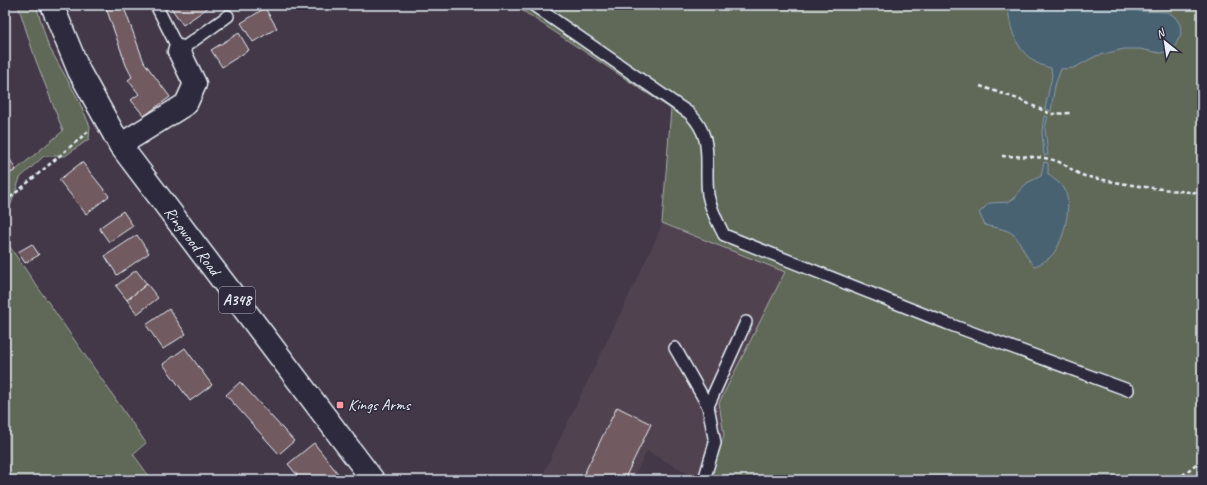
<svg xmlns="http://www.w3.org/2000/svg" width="1207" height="485" font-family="Caveat,sans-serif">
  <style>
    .built { fill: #51424f }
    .green { fill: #616759; stroke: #a4aca8 }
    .water { fill: #496272; stroke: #899ba8 }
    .building { fill: #715a60; stroke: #e8f1f8 }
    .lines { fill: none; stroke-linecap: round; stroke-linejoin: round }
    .lane-casing { stroke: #e8f1f8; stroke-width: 14 }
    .street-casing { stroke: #e8f1f8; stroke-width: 25 }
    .highway-casing { stroke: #e8f1f8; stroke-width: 25 }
    .path { stroke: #e8f1f8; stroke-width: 2.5; stroke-dasharray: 4 3; stroke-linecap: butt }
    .lane { stroke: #2f2a3d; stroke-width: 11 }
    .street { stroke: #2f2a3d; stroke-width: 22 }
    .highway { stroke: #2f2a3d; stroke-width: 22 }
    .poi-dot { fill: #ff9aa2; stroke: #2f2a3d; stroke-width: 1.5 }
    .labels { text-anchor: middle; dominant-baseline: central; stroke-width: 3; stroke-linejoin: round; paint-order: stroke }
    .shield { fill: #2f2a3d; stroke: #b0b5c0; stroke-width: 1 }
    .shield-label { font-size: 15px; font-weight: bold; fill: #e8f1f8 }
    .street-label { font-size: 16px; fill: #e8f1f8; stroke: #2f2a3d }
    .poi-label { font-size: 16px; fill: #e8f1f8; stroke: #2f2a3d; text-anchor: start }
  </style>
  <rect width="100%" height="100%" fill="#433848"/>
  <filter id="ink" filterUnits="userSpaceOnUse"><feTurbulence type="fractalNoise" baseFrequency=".025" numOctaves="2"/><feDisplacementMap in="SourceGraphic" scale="8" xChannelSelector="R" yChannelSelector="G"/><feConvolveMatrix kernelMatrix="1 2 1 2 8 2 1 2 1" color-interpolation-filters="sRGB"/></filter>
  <g filter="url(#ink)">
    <!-- built -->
    <polygon class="built" points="662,223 785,272 719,403 724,435 710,480 700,480 647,451 632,480 540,480 656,239"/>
    <!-- green -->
    <g class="green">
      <polygon points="18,5 36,5 48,45 77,97 90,126 89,139 65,156 44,156 20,178 10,207 5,211 5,176 16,170 63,131 35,58"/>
      <polygon points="514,5 1202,5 1202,471 1192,480 710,480 724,435 719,403 785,272 662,223 671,109"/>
      <polygon points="5,240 146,443 133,454 152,480 5,480"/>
    </g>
    <!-- water -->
    <g class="water">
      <path d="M1008 5H1112L1140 11 1168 12 1175 17 1180 24 1181 34 1175 46 1169 51 1160 53 1140 49H1124L1096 56 1074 68 1061 69 1055 85 1051 111 1045 109 1052 76 1051 68C1021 62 1009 34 1008 5Z"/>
      <polygon points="1044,116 1048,117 1045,128 1048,155 1044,155 1042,131"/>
      <path d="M1044 162 1048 163V174C1052 178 1060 183 1064 188 1073 204 1064 241 1053 254 1048 260 1042 263 1035 266 1024 257 1023 244 1014 235 1006 228 994 228 985 225L979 213 989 203 1008 202 1016 197 1019 191 1027 183 1041 176Z"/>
    </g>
    <!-- building -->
    <g class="building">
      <polygon points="105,5 123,5 144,62 170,97 144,116 131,100 139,94 128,80 132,77 126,65"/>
      <polygon points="169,5 212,5 183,25"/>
      <polygon points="265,8 277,28 253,42 241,23"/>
      <polygon points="239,33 249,50 222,67 211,50"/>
      <polygon points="8,156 16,170 5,176 5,158"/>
      <polygon points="82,162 109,196 86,214 59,180"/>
      <polygon points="123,211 133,226 109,242 99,228"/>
      <polygon points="137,235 149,253 117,275 105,256"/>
      <polygon points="32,244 39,255 25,263 18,252"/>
      <polygon points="136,270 147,284 127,300 116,286"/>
      <polygon points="147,284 158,298 137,314 127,300"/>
      <polygon points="169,309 186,334 163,349 146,325"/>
      <polygon points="185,348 212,385 190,401 163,364"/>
      <polygon points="240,382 294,441 279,454 226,395"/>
      <polygon points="617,407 651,424 624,480 581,480"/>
      <polygon points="314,443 343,480 301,480 288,464"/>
      <polygon points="662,475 671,480 660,480"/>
    </g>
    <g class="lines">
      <defs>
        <g id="lane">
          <polyline points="156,5 179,51 228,16"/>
          <path d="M533 5 689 113C715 138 704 162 708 195 711 210 717 221 724 235L946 323 1128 390"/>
          <polyline points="675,348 708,406 715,443 704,480"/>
          <polyline points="708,406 746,322"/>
        </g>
        <polyline id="street" points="120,145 186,104 195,84 179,51"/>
        <polyline id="highway" points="52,5 79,71 120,145 373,480"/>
      </defs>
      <!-- lane casing -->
      <use href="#lane" class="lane-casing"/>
      <!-- street casing -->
      <use href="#street" class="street-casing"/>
      <!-- highway casing -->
      <use href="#highway" class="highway-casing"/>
      <!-- path -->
      <g class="path">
        <polyline points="980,86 1018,99 1051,114 1070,113"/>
        <path d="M1002 156C1020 157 1042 155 1059 162 1070 167 1077 175 1089 177 1126 185 1164 190 1202 193"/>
        <polyline points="5,202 90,130"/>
        <polyline points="5,475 9,480"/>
        <polyline points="1177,480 1202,459"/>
      </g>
      <!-- lane -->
      <use href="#lane" class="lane"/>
      <!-- street -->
      <use href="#street" class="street"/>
      <!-- highway -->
      <use href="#highway" class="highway"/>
    </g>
  </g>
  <!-- markers -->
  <rect class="poi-dot" x="336" y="401" width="8" height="8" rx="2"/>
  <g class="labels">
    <!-- shield labels -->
    <rect class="shield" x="219" y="287" width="36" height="26" rx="3"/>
    <g class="shield-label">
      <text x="237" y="300">A348</text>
    </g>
    <!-- street labels -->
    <g class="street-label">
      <text transform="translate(192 241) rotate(53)">Ringwood Road</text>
    </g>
    <!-- poi labels -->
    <g class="poi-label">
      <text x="348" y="405">Kings Arms</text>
    </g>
  </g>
  <!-- margin -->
  <rect width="1207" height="485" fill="none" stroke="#2f2a3d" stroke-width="20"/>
  <rect x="10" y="10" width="1187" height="465" fill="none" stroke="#e8f1f8" stroke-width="1.5" filter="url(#ink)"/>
  <!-- north arrow -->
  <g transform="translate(1165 42) rotate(330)" stroke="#2f2a3d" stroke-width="3" paint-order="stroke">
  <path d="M0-3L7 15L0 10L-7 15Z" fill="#e8f1f8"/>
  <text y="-6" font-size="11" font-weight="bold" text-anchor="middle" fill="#e8f1f8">N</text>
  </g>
</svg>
